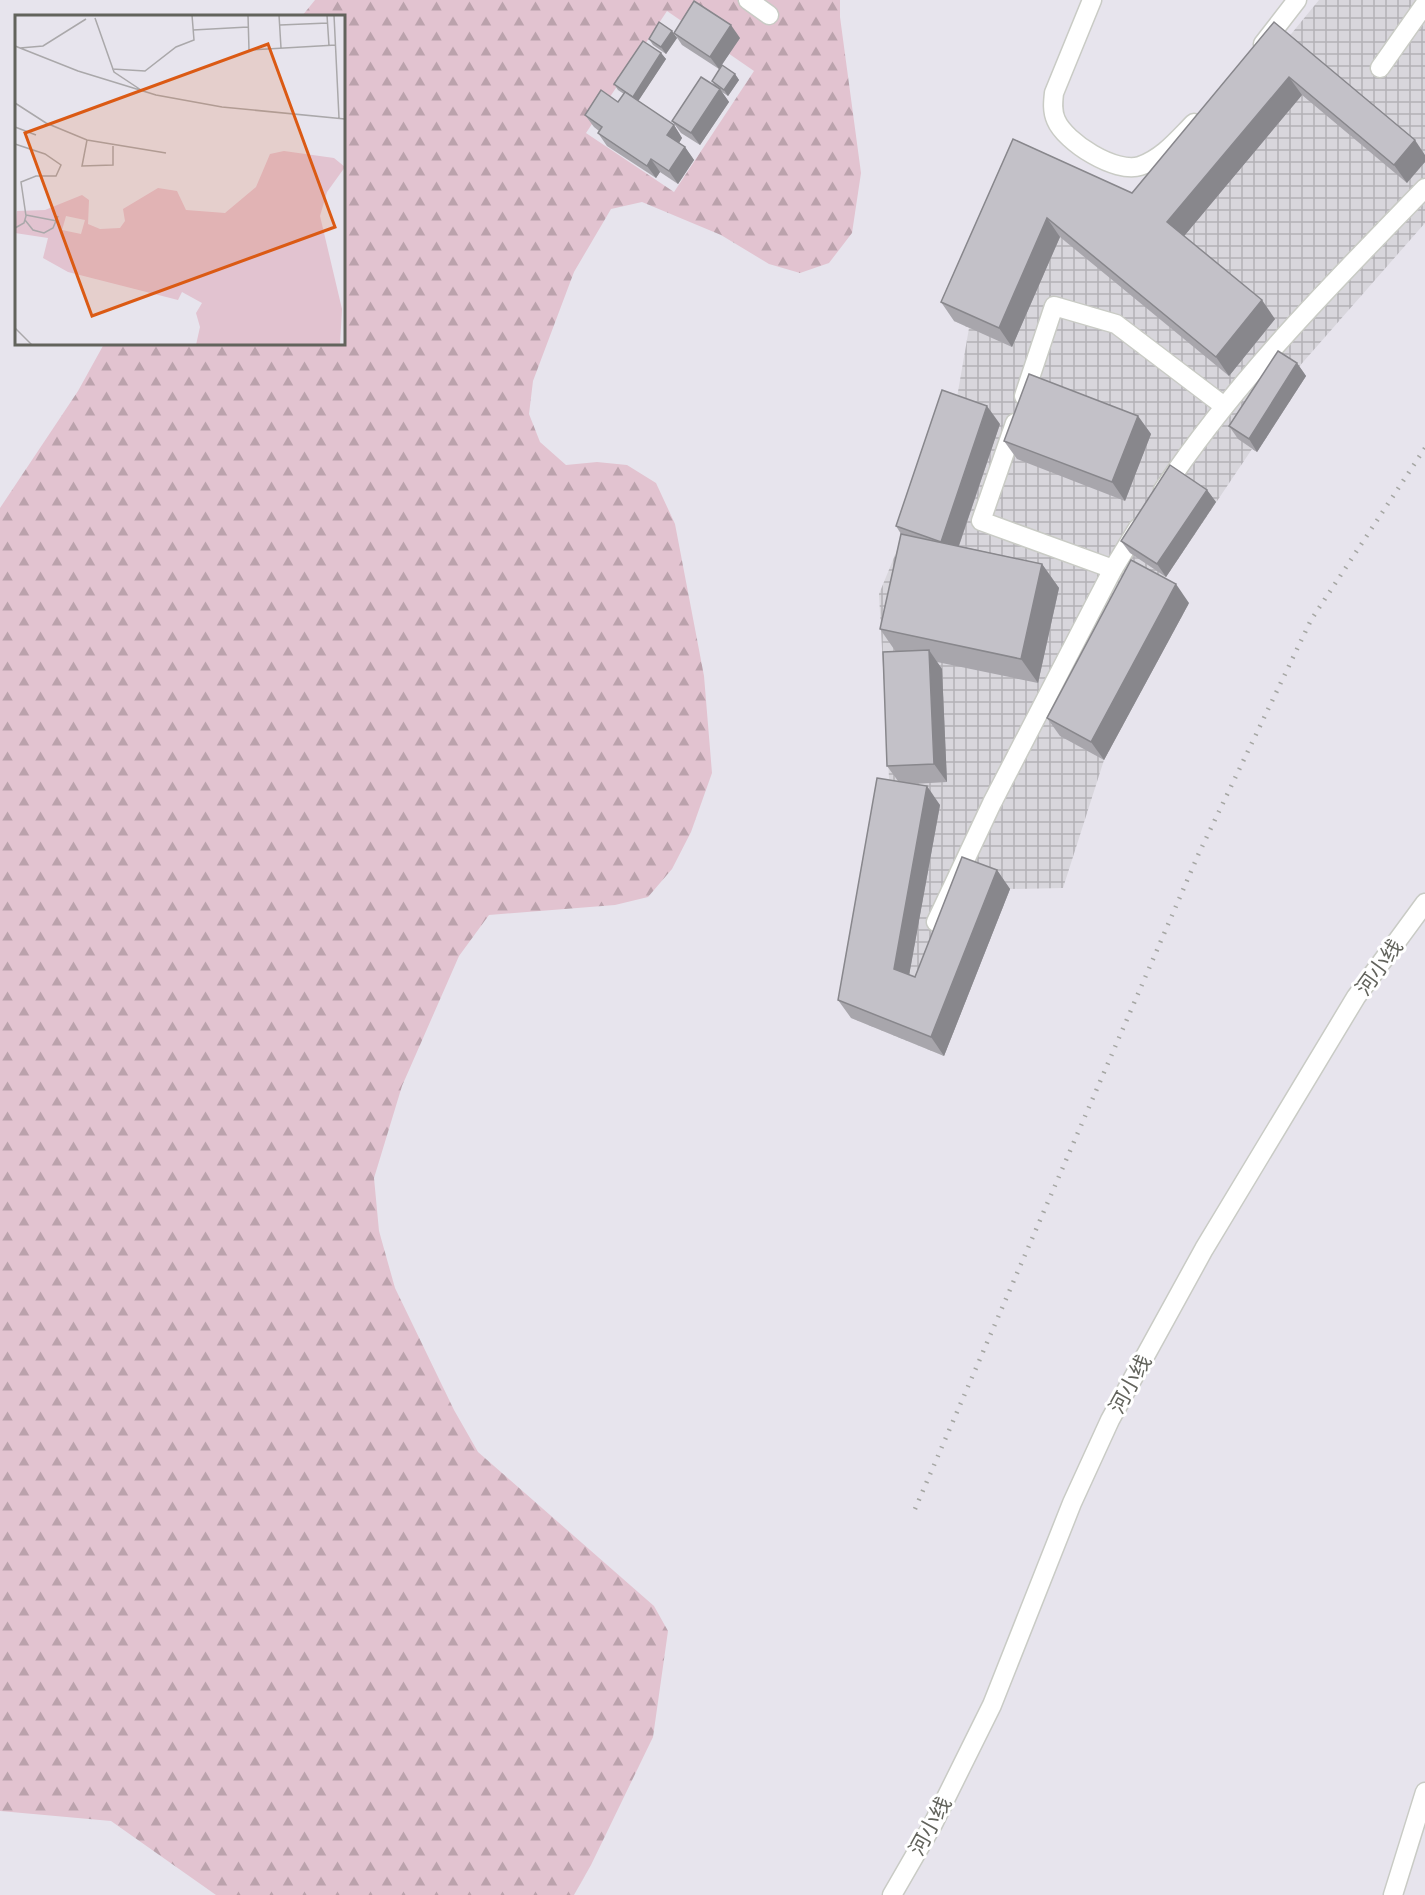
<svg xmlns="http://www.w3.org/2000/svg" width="1425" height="1895" font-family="Cabin,'Noto Sans SC',sans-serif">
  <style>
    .industrial { fill: url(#industrial-grid) }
    .forest { fill: url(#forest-firs); fill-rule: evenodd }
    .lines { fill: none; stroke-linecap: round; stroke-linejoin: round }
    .minor-casing { stroke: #c9cbc5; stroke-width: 21 }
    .minor { stroke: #fff; stroke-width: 18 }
    .rail { stroke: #a5a6a3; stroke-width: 4.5; stroke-dasharray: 1.5 8; stroke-linecap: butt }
    .wall { fill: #a8a6ac }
    .shaded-wall { fill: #88878c }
    .building { fill: #c3c1c8; stroke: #88878c; stroke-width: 1.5 }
    .labels { text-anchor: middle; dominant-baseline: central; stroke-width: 6; stroke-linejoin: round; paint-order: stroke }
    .street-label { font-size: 21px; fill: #62635c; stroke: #fff }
    .inset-road { fill: none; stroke: #aaa8aa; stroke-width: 1.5 }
    .view { fill: #db5a14; fill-opacity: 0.15; stroke: #db5a14; stroke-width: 3 }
    .inset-edge { fill: none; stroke: #62635c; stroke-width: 3 }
  </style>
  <defs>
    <pattern id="industrial-grid" width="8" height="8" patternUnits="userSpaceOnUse" patternTransform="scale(1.5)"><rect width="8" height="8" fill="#d8d6dc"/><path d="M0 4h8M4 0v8" fill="none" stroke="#b3b1b6"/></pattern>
    <pattern id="forest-firs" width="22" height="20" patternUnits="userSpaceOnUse" patternTransform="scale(1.5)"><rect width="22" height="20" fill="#e2c3d0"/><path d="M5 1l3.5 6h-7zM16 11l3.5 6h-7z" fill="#bba2ac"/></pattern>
  </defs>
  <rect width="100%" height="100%" fill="#e7e4ed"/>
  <!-- industrial -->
  <polygon class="industrial" points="1319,0 1425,0 1425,223 1297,369 1306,376 1257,452 1252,449 1160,586 1189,603 1104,760 1063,888 1010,889 944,1056 851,1018 890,796 879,594 955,409 969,328 954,321 1026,158 1145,212"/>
  <!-- forest -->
  <path class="forest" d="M315 0H840V17L861 173 852 233 829 263 800 273 769 264 721 235 642 202 611 209 574 272 533 381 529 414 540 442 566 465 597 462 627 465 656 483 675 524 704 676 712 773 691 832 672 869 648 897 615 905 489 915 459 956 402 1086 374 1178 379 1231 395 1288 454 1410 478 1452 654 1606 668 1631 653 1737 591 1865 574 1895H216L111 1821 0 1811V508L78 391 104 344H344V16H302ZM667 11 754 71 674 192 586 133Z"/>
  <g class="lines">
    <defs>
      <g id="minor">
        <polyline points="748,0 769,15"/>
        <path d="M1092 0 1054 93C1053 102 1052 111 1056 120 1065 142 1116 174 1140 166 1163 158 1178 139 1194 123"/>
        <polyline points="1263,44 1297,0"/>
        <polyline points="1380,68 1425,4"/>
        <polyline points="1024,396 1054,306 1116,324 1224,406"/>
        <polyline points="1015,423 981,521 1113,569"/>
        <path d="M1163 490C1237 379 1332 284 1425 188"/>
        <polyline points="936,922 992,803 1113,569 1138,528"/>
        <polyline points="892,1895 933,1824 992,1705 1072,1503 1110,1420 1204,1249 1356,997 1425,903"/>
        <polyline points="1393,1895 1425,1792"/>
      </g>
    </defs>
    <!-- minor casing -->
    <use href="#minor" class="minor-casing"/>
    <!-- minor -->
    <use href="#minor" class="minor"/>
    <!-- rail -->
    <polyline class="rail" points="915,1509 1199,853 1311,620 1425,448"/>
  </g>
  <!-- wall -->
  <g class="wall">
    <polygon points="1274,22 1415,140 1407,183 1302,95 1184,236 1275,319 1229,376 1060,237 1012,347 954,321 941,302 1013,139 1132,193"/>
    <polygon points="672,31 677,38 666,54 653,45 649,39"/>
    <polygon points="674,33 740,38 719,69 682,45"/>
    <polygon points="661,53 666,59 638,101 674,125 682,138 679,143 685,147 694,160 678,184 660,172 656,178 607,146 598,133 599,131 594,127 585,115 618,102 624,94 618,90 614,84"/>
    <polygon points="735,74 739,80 728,96 722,92 729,102 700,145 681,133 672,121 715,86 712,81"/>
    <polygon points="1297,363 1306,376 1257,452 1238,439 1229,426"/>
    <polygon points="1138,416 1151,434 1125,501 1017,459 1004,441"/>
    <polygon points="1000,424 959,546 1042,564 1059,588 1038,683 937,662 942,669 947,782 913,784 940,805 909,975 915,977 997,870 1010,889 944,1056 851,1018 838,1000 898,781 887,766 896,652 880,629 901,534 896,526"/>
    <polygon points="1207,490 1216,502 1166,577 1130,553 1121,541"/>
    <polygon points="1189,603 1104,760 1060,736 1047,718"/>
  </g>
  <!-- shaded-wall -->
  <g class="shaded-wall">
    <polygon points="731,25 740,38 719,69 710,57"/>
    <polygon points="672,31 677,38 666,54 661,47"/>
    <polygon points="661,53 666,59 637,103 633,97"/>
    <polygon points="735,74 739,80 728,96 724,90"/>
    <polygon points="1289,77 1302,95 1180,241 1167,222"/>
    <polygon points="720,89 729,102 700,145 691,133"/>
    <polygon points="674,125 682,138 676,148 667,135"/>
    <polygon points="1415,140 1425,155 1425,162 1407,183 1394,165"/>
    <polygon points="685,147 694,160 678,184 669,171"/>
    <polygon points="651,159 660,172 656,178 647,166"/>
    <polygon points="1047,218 1060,237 1012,347 999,328"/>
    <polygon points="1262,300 1275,319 1229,376 1216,357"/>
    <polygon points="1297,363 1306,376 1257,452 1249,439"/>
    <polygon points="987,406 1000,424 954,560 941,542"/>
    <polygon points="1138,416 1151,434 1125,501 1112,482"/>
    <polygon points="1207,490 1216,502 1166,577 1157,564"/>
    <polygon points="1042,564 1059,588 1038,683 1021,659"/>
    <polygon points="1176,584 1189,603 1104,760 1091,742"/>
    <polygon points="929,650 942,669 947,782 934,764"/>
    <polygon points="927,786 940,805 907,987 894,969"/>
    <polygon points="997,870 1010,889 944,1056 931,1037"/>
  </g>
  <!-- building -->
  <g class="building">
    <polygon points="694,1 731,25 710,57 674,33"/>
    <polygon points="659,22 672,31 661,47 649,39"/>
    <polygon points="1274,22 1415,140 1394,165 1289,77 1167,222 1262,300 1216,357 1047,218 999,328 941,302 1013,139 1132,193"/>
    <polygon points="643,41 661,53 633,97 614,84"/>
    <polygon points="722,65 735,74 724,90 712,81"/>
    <polygon points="701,77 720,89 691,133 672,121"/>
    <polygon points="601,90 618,102 625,92 674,125 667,135 685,147 669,171 651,159 647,166 598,133 602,127 585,115"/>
    <polygon points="1278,351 1297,363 1249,439 1229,426"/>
    <polygon points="1029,374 1138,416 1112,482 1004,441"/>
    <polygon points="942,390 987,406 941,542 896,526"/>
    <polygon points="1170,465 1207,490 1157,564 1121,541"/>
    <polygon points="901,534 1042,564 1021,659 880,629"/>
    <polygon points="1131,560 1176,584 1091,742 1047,718"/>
    <polygon points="929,650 934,764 887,766 883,652"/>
    <polygon points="877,778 927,786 894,969 915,977 962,857 997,870 931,1037 838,1000"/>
  </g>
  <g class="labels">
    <!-- street labels -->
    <g class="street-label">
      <text transform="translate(1379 967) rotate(-54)">河小线</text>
      <text transform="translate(1130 1384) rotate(-61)">河小线</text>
      <text transform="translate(930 1826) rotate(-61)">河小线</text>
    </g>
  </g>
  <!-- overview -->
  <g transform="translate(15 15)">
    <rect width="330" height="330" fill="#e7e4ed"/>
    <path d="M269 136 319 143 330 152 312 177 305 201 327 294 325 330H181L185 312 181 298 187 288 167 277 163 285 53 257 28 243 33 223 0 218 2 196 30 195 67 180 74 185 73 209 85 214 105 213 110 206 108 194 143 173 162 176 171 195 210 198 241 172 255 139ZM51 201 70 205 66 219 47 215Z" fill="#e2c3d0" fill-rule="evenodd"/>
    <path class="inset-road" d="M233 0 234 35 321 30M264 0 266 33M312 0 314 31M319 0 324 103M80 3 99 57 126 75M265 10 313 8M178 15 233 12M0 31 63 56 141 80 207 92 330 104M5 33 28 31 71 4M97 54 130 56 161 32 179 25 177 0M0 88 31 108 72 125 151 138M0 112 21 120M72 125 67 151 98 150V131M0 129 30 139 46 150 41 161H21L6 167 11 201 9 208 0 213M11 200 42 206M10 205 18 215 29 218 38 213 43 201M0 313 17 330"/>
    <path class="view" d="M253 29 320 212 77 301 10 118Z"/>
    <rect width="330" height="330" class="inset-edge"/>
  </g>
</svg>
